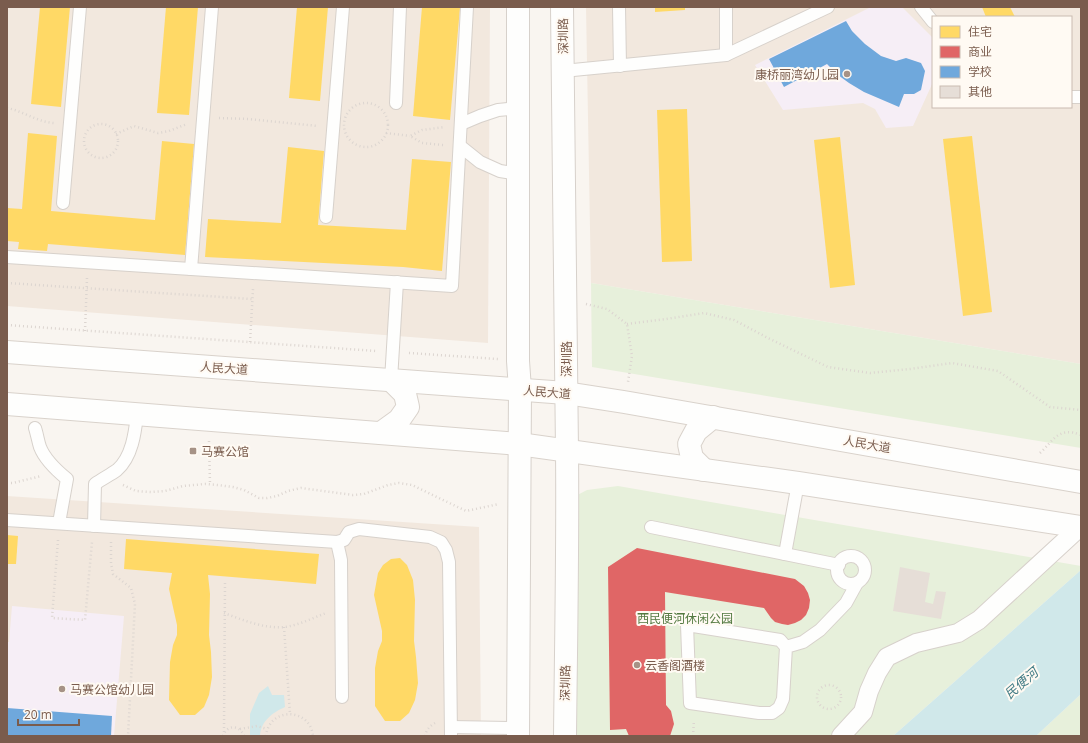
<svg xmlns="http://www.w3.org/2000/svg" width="1088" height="743" font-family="'Open Sans','Noto Sans SC',sans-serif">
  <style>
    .residential { fill: #f2e8de; fill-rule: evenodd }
    .education { fill: #f6eef6 }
    .green { fill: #e7f0db }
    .water { fill: #d0e8ea }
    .homes { fill: #ffd966 }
    .shops { fill: #e06666 }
    .schools { fill: #6fa8dc }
    .building { fill: #e6ded7 }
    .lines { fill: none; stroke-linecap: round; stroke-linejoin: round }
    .service-casing { stroke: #d7d1cb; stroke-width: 14 }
    .pedestrian-casing { stroke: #d7d1cb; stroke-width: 20 }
    .tertiary-casing { stroke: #d7d1cb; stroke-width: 24 }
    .secondary-casing { stroke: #d9d2cb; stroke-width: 24 }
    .path { stroke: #dcd5d0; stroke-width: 2.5; stroke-dasharray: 1 3; stroke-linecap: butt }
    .service { stroke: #fefefd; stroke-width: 12 }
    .pedestrian { stroke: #fefefd; stroke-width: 18 }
    .tertiary { stroke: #fefefd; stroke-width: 22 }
    .secondary { stroke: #fefefd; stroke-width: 22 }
    .poi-dot { fill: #a69286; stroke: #fffaf3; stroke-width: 1.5 }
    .labels { text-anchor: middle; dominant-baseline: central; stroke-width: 4; stroke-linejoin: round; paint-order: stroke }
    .street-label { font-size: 12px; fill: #7a5c4d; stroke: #fffaf3 }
    .poi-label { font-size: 12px; fill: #7a5c4d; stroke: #fffaf3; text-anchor: start }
    .park-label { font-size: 12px; fill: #537a41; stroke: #fffaf3 }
    .water-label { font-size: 13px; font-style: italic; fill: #437c86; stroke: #fffaf3 }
  </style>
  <rect width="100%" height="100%" fill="#f9f5f0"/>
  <!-- residential -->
  <g class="residential">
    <polygon points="7,7 490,7 488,343 7,306"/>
    <path d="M586 7H1081V364L591 283ZM933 17H1071V107H933Z"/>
    <polygon points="7,496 479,527 481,736 7,736"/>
  </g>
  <!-- education -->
  <g class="education">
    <polygon points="871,7 902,7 933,38 933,82 913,126 886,128 875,109 863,103 783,110 755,65"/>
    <polygon points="12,606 124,616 114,736 7,736 7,642 9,642"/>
  </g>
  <!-- green -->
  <g class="green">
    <polygon points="591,283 1081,364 1081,448 592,367"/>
    <polygon points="618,486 1081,566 1081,570 893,736 568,736 566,501 587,490"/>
    <polygon points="1081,694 1081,736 1036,736"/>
  </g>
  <!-- water -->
  <g class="water">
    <polygon points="1081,570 1081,694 1036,736 893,736"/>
    <path d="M268 686 272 695H284L285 707C272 713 261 721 260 736H250V714L259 693Z"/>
  </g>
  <!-- homes -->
  <g class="homes">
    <polygon points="40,7 70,7 61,107 31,104"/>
    <polygon points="166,7 198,7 189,115 157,113"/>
    <polygon points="297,7 328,7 320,101 289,98"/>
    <polygon points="422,7 447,7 460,8 450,120 413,116"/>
    <polygon points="655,7 685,7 685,10 655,12"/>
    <polygon points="982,7 1010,7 1015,17 986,17"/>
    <polygon points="687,109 692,261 662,262 657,110"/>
    <polygon points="28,133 57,136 51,211 155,220 162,141 194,144 185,255 48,244 47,251 18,249 19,242 7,241 7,208 22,209"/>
    <polygon points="972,136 992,312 963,316 943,139"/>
    <polygon points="840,137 855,285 830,288 814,140"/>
    <polygon points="288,147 324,151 318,225 406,230 412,159 451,162 442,271 403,267 205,257 208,219 281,223"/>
    <polygon points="7,535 18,536 16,564 7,564"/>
    <polygon points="126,539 319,554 316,584 208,575 210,594 209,635 211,652 212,677 209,695 204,707 195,715 180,715 169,700 170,662 173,645 177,635 177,625 169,589 172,573 124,569"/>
    <polygon points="400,558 407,565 413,580 415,600 414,641 416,657 418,683 415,700 409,713 400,721 385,721 375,706 375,668 378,651 382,641 382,631 374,595 378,573 383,565 391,559"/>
  </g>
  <!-- shops -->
  <polygon class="shops" points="637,548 795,579 804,586 808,593 810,600 809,608 806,615 801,620 795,623 788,625 782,624 775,622 771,618 764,608 665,592 666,705 671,711 674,724 670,736 629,736 626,729 610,730 608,567"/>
  <!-- schools -->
  <g class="schools">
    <polygon points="846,21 852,31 865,44 881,56 896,61 906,58 921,63 925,71 921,90 914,94 904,94 899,107 864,92 849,83 838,75 827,64 784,87 769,59"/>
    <polygon points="7,708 112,716 111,736 7,736"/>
  </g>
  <!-- building -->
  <polygon class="building" points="900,567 930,573 925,602 933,604 936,591 946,592 941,619 893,611"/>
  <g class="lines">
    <defs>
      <g id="service">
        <polyline points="619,7 620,66"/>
        <polyline points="726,7 726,55"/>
        <polyline points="921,7 933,22"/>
        <polyline points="563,71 726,55 828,7"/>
        <polyline points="1071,97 1081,97"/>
        <polyline points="396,103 400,7"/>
        <polyline points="461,124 480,116 498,110 519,108"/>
        <polyline points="460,146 480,162 500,171 518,174"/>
        <polyline points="63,203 80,7"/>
        <polyline points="326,217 343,7"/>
        <polyline points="7,257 452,286 467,7"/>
        <polyline points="191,269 212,7"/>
        <polyline points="391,380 397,282"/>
        <path d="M35 428C37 434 38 441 40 447 45 460 56 470 67 479L59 523"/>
        <polyline points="7,520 337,542 344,540 349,532 359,529 430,537 441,542 446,550 449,562 451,736"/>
        <path d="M94 526 95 484C102 479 110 475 117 470 132 457 135 433 137 415"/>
        <polyline points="651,527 839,565"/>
        <polyline points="337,542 341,560 342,697"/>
        <polyline points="785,554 798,483"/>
        <circle cx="851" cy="570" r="14"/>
        <polyline points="786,647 783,699 779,708 772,713 759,713 690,703 687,625 780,640 786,647 803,642 820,630 846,603 857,583"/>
        <polyline points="451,727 518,728"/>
      </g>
      <polyline id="pedestrian" points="841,736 863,712 869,691 877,673 887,657 916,643 958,633 979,620 1080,527"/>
      <g id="tertiary">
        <path d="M562 7C564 155 566 303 567 450 568 545 566 641 565 736"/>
        <polyline points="518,736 520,389 518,361 518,7"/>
      </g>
      <g id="secondary">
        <polyline points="7,352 566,393 624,402 1081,482"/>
        <polyline points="7,404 519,444 798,483 1081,527"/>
        <polyline points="381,433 399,420 408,407 405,394 391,380"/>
        <polyline points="704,470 692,458 689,444 696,431 713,417"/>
      </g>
    </defs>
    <!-- service casing -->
    <use href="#service" class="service-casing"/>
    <!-- pedestrian casing -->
    <use href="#pedestrian" class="pedestrian-casing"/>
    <!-- tertiary casing -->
    <use href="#tertiary" class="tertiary-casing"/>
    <!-- secondary casing -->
    <use href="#secondary" class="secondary-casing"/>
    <!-- path -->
    <g class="path">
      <circle cx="366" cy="125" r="22"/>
      <path d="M7 108C23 111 37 122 54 123"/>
      <polyline points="219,118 248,119 318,126"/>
      <circle cx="101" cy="141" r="17"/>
      <polyline points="386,133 410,136"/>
      <polyline points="116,134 134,126 158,133 169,131 187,124"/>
      <polyline points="443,145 422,143 410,136 422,130 445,127"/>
      <polyline points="7,283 252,299"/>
      <polyline points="586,304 607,309 627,324 632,356 628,382"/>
      <polyline points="627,324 666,319 704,313 734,320 768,338 828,367 870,373 910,369 952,363 998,371 1050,407 1081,410"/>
      <polyline points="7,325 376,351"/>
      <polyline points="85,331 87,278"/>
      <polyline points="250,342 253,289"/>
      <polyline points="409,353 498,359"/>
      <polyline points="209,441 210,484"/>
      <path d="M1040 453C1054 440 1059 426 1081 435"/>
      <polyline points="7,483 13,483 41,476"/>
      <polyline points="123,485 136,491 151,492 165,491 183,486 205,484 218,485 233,487 244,490 259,498 267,498 277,496 288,491 301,488 353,495 364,494 388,485 399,483 412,485 466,511 499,504"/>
      <polyline points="58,540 52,618 85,620 92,542"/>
      <polyline points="111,542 111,563 113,574 131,588 135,604 128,736"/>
      <path d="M224 613C243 620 264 629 285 627 299 625 313 618 326 613"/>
      <polyline points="284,627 290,714"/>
      <circle cx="829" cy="697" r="12"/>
      <polyline points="240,729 257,726 267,729"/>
      <polyline points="224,732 225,583"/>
      <path d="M223 736C227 724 240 725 244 736"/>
      <path d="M266 736C269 707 310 707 313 736"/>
      <path d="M425 736C426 730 430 726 435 723"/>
      <polyline points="693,736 694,720"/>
    </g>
    <!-- service -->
    <use href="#service" class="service"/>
    <!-- pedestrian -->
    <use href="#pedestrian" class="pedestrian"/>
    <!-- tertiary -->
    <use href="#tertiary" class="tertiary"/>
    <!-- secondary -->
    <use href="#secondary" class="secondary"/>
  </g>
  <!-- markers -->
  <g class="poi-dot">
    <circle cx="847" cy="74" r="4"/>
    <rect x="189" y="447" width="8" height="8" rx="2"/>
    <circle cx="637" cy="665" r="4"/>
    <circle cx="62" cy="689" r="4"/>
  </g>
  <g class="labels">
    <!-- street labels -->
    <g class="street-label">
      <text transform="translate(563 36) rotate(-91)">深圳路</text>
      <text transform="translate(566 359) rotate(-90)">深圳路</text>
      <text transform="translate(224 368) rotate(4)">人民大道</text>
      <text transform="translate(547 392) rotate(5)">人民大道</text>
      <text transform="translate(867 444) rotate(10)">人民大道</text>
      <text transform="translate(565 683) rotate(-89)">深圳路</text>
    </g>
    <!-- poi labels -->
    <g class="poi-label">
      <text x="839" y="74" text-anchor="end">康桥丽湾幼儿园</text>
      <text x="201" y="451">马赛公馆</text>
      <text x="645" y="665">云香阁酒楼</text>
      <text x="70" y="689">马赛公馆幼儿园</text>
    </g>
    <!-- park labels -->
    <g class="park-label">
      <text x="685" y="618">西民便河休闲公园</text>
    </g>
    <!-- water labels -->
    <g class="water-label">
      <text transform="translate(1021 683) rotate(-41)">民便河</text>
    </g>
  </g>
  <!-- border -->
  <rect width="1088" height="743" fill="none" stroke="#7a5c4d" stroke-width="16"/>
  <!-- legend -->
  <rect x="932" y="16" width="140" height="92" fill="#fffaf3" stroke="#cabbb1"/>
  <rect x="940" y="26" width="20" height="12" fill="#ffd966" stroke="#cabbb1"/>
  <text x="968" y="36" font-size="12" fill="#7a5c4d">住宅</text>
  <rect x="940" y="46" width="20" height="12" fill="#e06666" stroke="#cabbb1"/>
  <text x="968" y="56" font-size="12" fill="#7a5c4d">商业</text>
  <rect x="940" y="66" width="20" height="12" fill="#6fa8dc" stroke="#cabbb1"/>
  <text x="968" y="76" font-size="12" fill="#7a5c4d">学校</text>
  <rect x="940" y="86" width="20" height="12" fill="#e6ded7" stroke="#cabbb1"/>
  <text x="968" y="96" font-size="12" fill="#7a5c4d">其他</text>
  <!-- scale -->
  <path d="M18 719v6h61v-6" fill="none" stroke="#7a5c4d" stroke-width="2"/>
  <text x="24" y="719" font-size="12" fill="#7a5c4d" stroke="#fffaf3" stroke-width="3" paint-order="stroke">20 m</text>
</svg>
